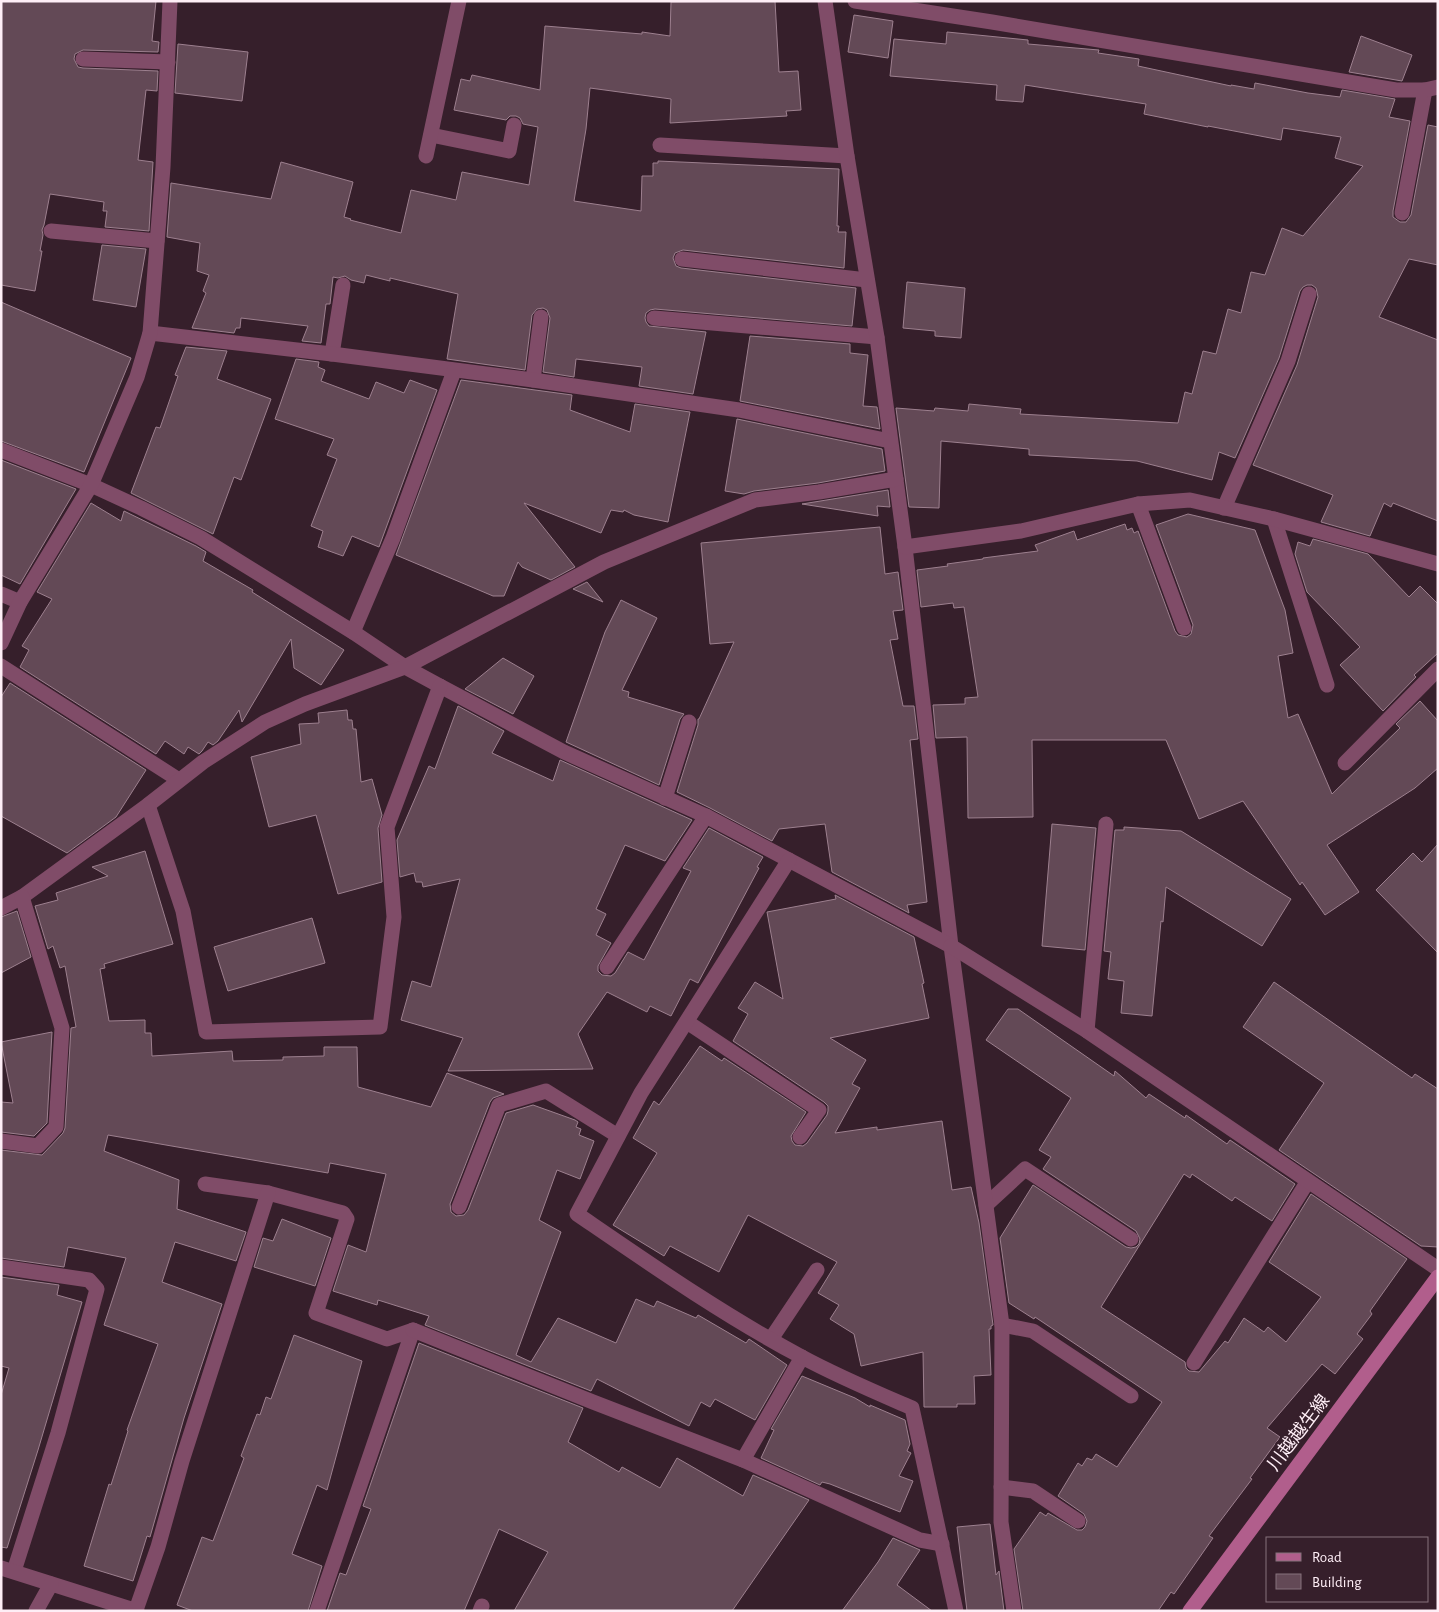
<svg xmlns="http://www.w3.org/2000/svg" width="1439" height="1612" font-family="'Alegreya Sans','Noto Sans JP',sans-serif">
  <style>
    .building { fill: #634956; stroke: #9d808f }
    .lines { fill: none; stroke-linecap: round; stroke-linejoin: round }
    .service { stroke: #804c68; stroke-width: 15 }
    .minor { stroke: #804c68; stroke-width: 15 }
    .tertiary { stroke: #804c68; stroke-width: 15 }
    .secondary { stroke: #b15e8c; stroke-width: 15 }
    .labels { text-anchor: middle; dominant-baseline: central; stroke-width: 5; stroke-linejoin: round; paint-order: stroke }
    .street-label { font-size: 18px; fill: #feeef6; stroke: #361f2b }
  </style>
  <rect width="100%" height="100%" fill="#361f2b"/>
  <!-- building -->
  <g class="building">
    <polygon points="1,1 156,1 152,41 159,42 158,52 83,50 75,54 74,59 78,67 83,68 158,71 157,91 146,90 138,160 153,162 149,231 105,227 107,211 103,211 104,202 50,194 44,225 42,230 43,235 40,251 42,251 35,291 1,285"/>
    <polygon points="775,1 779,72 798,71 801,110 786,111 787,116 670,123 671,99 590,88 586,129 574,201 641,211 642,176 653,176 653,163 658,163 658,161 839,169 837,226 839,226 838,232 846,232 844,268 683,250 675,253 673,258 676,266 681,268 856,288 852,326 655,309 650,310 646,313 645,318 646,322 649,326 706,332 693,394 639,386 642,367 576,359 574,377 543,372 550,318 547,310 543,308 537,309 532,315 525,370 447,359 458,294 390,278 390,281 366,275 364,283 351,280 345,276 338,278 333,277 330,304 326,304 321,343 302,341 308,326 241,318 240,328 236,328 234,333 192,328 206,293 203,291 209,275 197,271 200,243 167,237 171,183 271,199 281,162 353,182 344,217 351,219 350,220 401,233 411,190 456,200 462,172 529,185 538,127 523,124 520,118 516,116 510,116 506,120 454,110 461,79 470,81 472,75 540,90 545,26 642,34 642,32 670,36 671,2"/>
    <polygon points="854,15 893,21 888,58 848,52"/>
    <polygon points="947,32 1028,40 1028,44 1099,50 1098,53 1139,59 1138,66 1231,86 1231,85 1254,89 1255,83 1308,93 1340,97 1342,90 1395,99 1389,117 1410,121 1393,211 1393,217 1400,222 1406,222 1411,215 1428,125 1438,127 1438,265 1409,259 1379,317 1438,340 1438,521 1393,503 1391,507 1384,503 1370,536 1321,522 1333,495 1253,465 1297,365 1318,297 1316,288 1312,285 1307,285 1303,287 1300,291 1279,358 1235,458 1219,452 1212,480 1137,461 1029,455 1029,449 941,441 939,508 909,507 896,408 934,411 935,408 968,411 969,404 1021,409 1020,414 1178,423 1185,392 1192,394 1203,351 1216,354 1228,309 1241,313 1251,272 1265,275 1282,228 1303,236 1363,166 1335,158 1341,137 1283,128 1281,140 1208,126 1208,127 1144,114 1146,104 1025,85 1023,102 996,100 997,85 890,76 894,39 946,44"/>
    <polygon points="1361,36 1412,55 1402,81 1349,72"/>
    <polygon points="178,44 248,52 242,101 175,93"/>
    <polygon points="102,245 146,249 136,307 93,300"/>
    <polygon points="907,282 965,288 961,338 935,336 935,331 903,328"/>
    <polygon points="1,302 131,358 84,472 1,441"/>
    <polygon points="750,336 850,344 850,353 868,355 863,406 877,407 880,429 740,401"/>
    <polygon points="186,347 227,351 217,379 271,399 241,480 234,477 213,534 131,493 156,427 160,428 178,376 175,375"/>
    <polygon points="296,359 319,362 318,367 325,370 321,381 369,399 376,382 404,393 410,380 437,390 379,547 352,536 343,556 318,547 323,531 311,526 337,459 327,455 334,439 275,419"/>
    <polygon points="461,380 572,395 570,410 630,432 635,404 690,412 668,522 634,515 624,510 623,512 611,510 601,533 524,503 575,567 551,580 522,567 518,562 504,596 493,596 396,555"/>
    <polygon points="737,419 882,449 885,471 818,483 754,491 744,494 725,491"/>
    <polygon points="1,460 76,489 20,584 1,575"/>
    <polygon points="888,490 890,507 877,506 878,516 802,504"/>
    <polygon points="91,503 121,521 124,511 196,546 206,552 203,561 253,590 252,592 344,650 321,685 294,668 291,639 242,722 239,710 218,741 213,745 208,742 202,751 199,754 188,747 184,754 165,741 156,754 20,667 29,650 22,646 52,599 37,592"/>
    <polygon points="1188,514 1255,530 1285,610 1293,653 1278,656 1288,718 1298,714 1332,794 1400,728 1396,724 1420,701 1438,721 1438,768 1415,788 1327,845 1359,892 1325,915 1302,882 1300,885 1243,801 1199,819 1166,740 1032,740 1033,817 968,818 967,737 936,738 933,705 965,704 965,698 978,697 964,607 954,608 953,603 921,607 917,570 948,566 947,564 983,559 983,558 1038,551 1035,545 1074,531 1077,540 1125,524 1127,530 1132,528 1134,533 1138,531 1175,631 1178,635 1187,637 1191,634 1193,625 1156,525"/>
    <polygon points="880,527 885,574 898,572 903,610 893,611 898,639 890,640 903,706 914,706 918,739 910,740 927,902 907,905 909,913 832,872 825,824 779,829 772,841 710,808 677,792 698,725 698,719 699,719 734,642 710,644 701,543"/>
    <polygon points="1313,539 1368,554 1409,597 1420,586 1438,604 1438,653 1414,675 1416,677 1383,711 1340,665 1360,647 1307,592 1295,554 1298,542 1310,546"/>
    <polygon points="587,582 603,602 573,589"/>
    <polygon points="621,600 657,618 622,690 629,692 628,697 684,714 680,719 659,785 566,742 605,632"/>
    <polygon points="503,658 534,676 513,714 465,689"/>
    <polygon points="10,683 146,770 116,817 67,853 1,816 1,697"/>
    <polygon points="458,706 504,731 492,753 553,781 560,760 692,820 665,861 625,845 596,909 606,914 596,935 611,943 598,966 598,971 602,975 611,976 615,973 628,952 644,960 691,871 683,868 709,828 763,857 757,867 759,868 698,983 690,979 671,1016 650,1006 647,1012 607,992 578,1034 593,1069 448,1071 463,1038 401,1020 412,981 431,987 460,879 423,887 422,882 416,882 414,873 400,877 397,840 429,766 435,769"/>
    <polygon points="347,710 348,720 352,720 353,729 356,729 361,782 372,779 382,815 378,828 382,882 338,894 316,815 269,827 251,757 301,744 299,724 319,723 318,713"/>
    <polygon points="1052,824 1096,828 1085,950 1042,946"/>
    <polygon points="1124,827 1181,831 1291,899 1262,946 1166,887 1163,922 1161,921 1152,1016 1121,1013 1124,981 1108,979 1111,952 1104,951 1115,830 1124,830"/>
    <polygon points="1438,844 1438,953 1376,890 1413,853 1422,862"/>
    <polygon points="145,851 173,944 104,964 105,968 100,969 109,1021 145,1020 145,1033 151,1033 152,1056 232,1051 233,1061 283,1060 283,1057 324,1056 324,1047 357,1047 358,1087 431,1107 447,1073 504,1094 493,1098 490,1102 450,1204 451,1212 456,1216 464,1215 468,1210 506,1113 533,1105 575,1120 578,1122 576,1127 581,1129 579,1135 594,1141 580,1179 557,1170 539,1220 561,1232 516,1355 531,1362 558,1318 616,1343 636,1299 654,1307 657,1301 696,1318 698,1315 746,1343 749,1339 787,1365 755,1420 715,1399 710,1407 701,1402 689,1426 597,1379 591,1391 425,1325 429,1316 378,1300 377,1305 333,1291 348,1245 366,1252 386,1174 330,1163 328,1173 108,1135 104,1151 179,1180 177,1209 246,1232 236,1261 175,1242 162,1282 222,1304 184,1418 150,1537 147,1536 133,1581 84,1566 109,1484 111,1485 128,1431 127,1430 158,1344 104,1325 126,1258 68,1247 64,1267 1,1258 1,1150 42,1155 63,1133 65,1128 71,1028 76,1027 65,966 60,968 53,946 48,949 35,906 58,900 56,893 108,876 92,867"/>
    <polygon points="835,895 914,937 924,983 922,984 929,1018 830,1038 866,1060 852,1084 860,1088 835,1133 877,1127 877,1130 942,1121 952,1190 971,1187 979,1223 993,1325 991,1326 991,1329 989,1329 991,1375 974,1376 975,1404 957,1404 957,1407 924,1407 923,1352 861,1366 854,1334 830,1319 839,1305 818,1293 837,1262 748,1215 719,1272 670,1246 664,1256 613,1225 657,1153 633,1138 654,1101 659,1105 700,1046 722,1061 724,1058 806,1112 791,1136 792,1141 795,1145 803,1146 807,1143 827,1115 828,1111 828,1106 824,1102 733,1041 748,1014 738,1008 755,982 783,999 767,912 836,899"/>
    <polygon points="17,911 31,957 1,973 1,917"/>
    <polygon points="312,918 325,963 228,991 214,947"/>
    <polygon points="1274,982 1412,1078 1415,1074 1438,1089 1438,1247 1421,1246 1279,1150 1324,1083 1243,1027"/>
    <polygon points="1008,1009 1018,1009 1114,1076 1115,1071 1146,1098 1149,1094 1185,1118 1186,1115 1227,1144 1230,1140 1295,1184 1272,1221 1235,1197 1232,1201 1192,1174 1190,1178 1184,1174 1101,1307 1185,1362 1186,1368 1189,1371 1199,1372 1225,1341 1228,1343 1244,1318 1264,1332 1268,1327 1286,1342 1321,1297 1269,1262 1311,1194 1407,1259 1370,1311 1372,1314 1357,1334 1363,1339 1335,1374 1322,1364 1267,1428 1280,1437 1250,1478 1252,1479 1209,1536 1213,1538 1174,1594 1171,1592 1158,1611 1023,1611 1014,1549 1040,1512 1046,1516 1048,1513 1077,1530 1082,1530 1085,1527 1087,1521 1084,1514 1058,1496 1078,1463 1082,1466 1087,1458 1092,1460 1096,1454 1117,1467 1162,1402 1035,1317 1034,1319 1009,1303 1000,1238 1033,1185 1126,1247 1131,1248 1136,1247 1139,1244 1140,1239 1136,1231 1043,1169 1051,1157 1039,1150 1071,1098 986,1040"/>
    <polygon points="52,1032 47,1123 34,1136 1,1132 1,1102 13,1103 1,1042"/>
    <polygon points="282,1219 331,1238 315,1286 254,1267 263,1238 273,1241"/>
    <polygon points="1,1277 59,1285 57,1295 82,1302 38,1450 7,1548 1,1547 1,1395 9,1368 1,1366"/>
    <polygon points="294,1335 362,1361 327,1490 317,1485 292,1554 322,1566 308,1611 193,1611 177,1605 202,1537 213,1541 244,1458 241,1456 257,1414 260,1415 266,1397 271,1399"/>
    <polygon points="419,1343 583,1408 568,1442 619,1472 622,1467 660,1488 677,1458 743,1496 753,1475 809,1500 732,1611 514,1611 548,1552 499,1529 464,1611 327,1611 340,1573 346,1575 371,1509 363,1506"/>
    <polygon points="802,1376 855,1398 870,1407 870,1405 905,1420 910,1444 907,1451 911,1453 899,1476 913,1481 900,1512 830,1484 822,1482 820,1485 761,1458 774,1430 771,1429"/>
    <polygon points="990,1524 996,1575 999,1571 1004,1611 967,1611 957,1527"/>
    <polygon points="893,1538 920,1550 897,1585 932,1611 842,1611 878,1562"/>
  </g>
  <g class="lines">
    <!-- service -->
    <g class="service">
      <polyline points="83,59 168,62"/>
      <polyline points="431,135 509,151 514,125"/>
      <polyline points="660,145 847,156"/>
      <polyline points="426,156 459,1"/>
      <polyline points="1402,213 1425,90"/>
      <polyline points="51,231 157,241"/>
      <polyline points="682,259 867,280"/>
      <polyline points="654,318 877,337"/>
      <polyline points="332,354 343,285"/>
      <polyline points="533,380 541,317"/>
      <polyline points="1138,504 1184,628"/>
      <polyline points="1224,508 1288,361 1309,294"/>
      <polyline points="1274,519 1327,685"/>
      <polyline points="1,594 20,602"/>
      <polyline points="1345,763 1438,669"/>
      <polyline points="665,798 689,722"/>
      <polyline points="607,967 706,816"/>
      <polyline points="687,1022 819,1110 800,1137"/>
      <polyline points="1087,1031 1106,824"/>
      <polyline points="986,1205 1025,1169 1131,1239"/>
      <polyline points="459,1207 499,1105 546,1091 618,1136"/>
      <polyline points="1002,1325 1033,1331 1131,1396"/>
      <polyline points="771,1339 817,1270"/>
      <polyline points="1194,1363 1308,1181"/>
      <polyline points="743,1460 802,1357"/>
      <polyline points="1001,1487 1033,1491 1078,1521"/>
      <polyline points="480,1611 482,1606"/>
    </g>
    <!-- minor -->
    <g class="minor">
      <polyline points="825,1 847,156 877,337 905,547 951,946 1002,1325 1001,1522 1014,1611"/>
      <polyline points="855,1 992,22 1396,90 1425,90 1438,87"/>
      <polyline points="150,333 332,354 533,380 739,410 890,441"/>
      <polyline points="1,450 91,485 141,508 201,538 353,632 405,667 440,686 564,752 706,816 951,946"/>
      <polyline points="905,547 1021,531 1138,504 1190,500 1274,519 1438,564"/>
      <polyline points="353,632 393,538 454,371"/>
      <polyline points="1,643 20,602 91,485 137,377 150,333 163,167 170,1"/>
      <polyline points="1,666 179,780"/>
      <polyline points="148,805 183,911 206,1032 380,1027 394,917 387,827 440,686"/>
      <path d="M789 860 641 1093 577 1214C650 1264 723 1315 802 1357 837 1376 875 1392 912 1408L956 1611"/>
      <polyline points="1,908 22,897 148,805 203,762 265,722 305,704 405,667 604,562 755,500 819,492 896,479"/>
      <polyline points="1,1141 38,1146 56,1127 62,1028 22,897"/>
      <polyline points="205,1184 268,1193 343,1213 347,1219 316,1313 387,1339 413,1330 317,1611"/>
      <polyline points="1,1267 89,1280 97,1289 58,1433 14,1571"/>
      <polyline points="413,1330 593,1402 743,1460 920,1540 942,1544"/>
      <polyline points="1,1568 137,1611"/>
      <polyline points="136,1610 158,1547 182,1461 268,1193"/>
      <polyline points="36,1611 51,1584"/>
    </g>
    <!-- tertiary -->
    <polyline class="tertiary" points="951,946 1087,1031 1438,1269"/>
    <!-- secondary -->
    <polyline class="secondary" points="1190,1611 1438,1277"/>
  </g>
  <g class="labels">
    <!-- street labels -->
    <g class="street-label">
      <text transform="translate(1299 1433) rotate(-53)">川越越生線</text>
    </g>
  </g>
  <!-- border -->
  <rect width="1439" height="1612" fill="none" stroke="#feeef6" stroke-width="5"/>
  <!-- legend -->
  <rect x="1266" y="1537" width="162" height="65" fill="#361f2b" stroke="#86727c"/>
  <rect x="1276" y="1553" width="25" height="8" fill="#b15e8c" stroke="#86727c"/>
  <text x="1312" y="1562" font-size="15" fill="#feeef6">Road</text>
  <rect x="1276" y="1574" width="25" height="15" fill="#634956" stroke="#86727c"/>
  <text x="1312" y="1587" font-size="15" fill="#feeef6">Building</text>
</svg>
